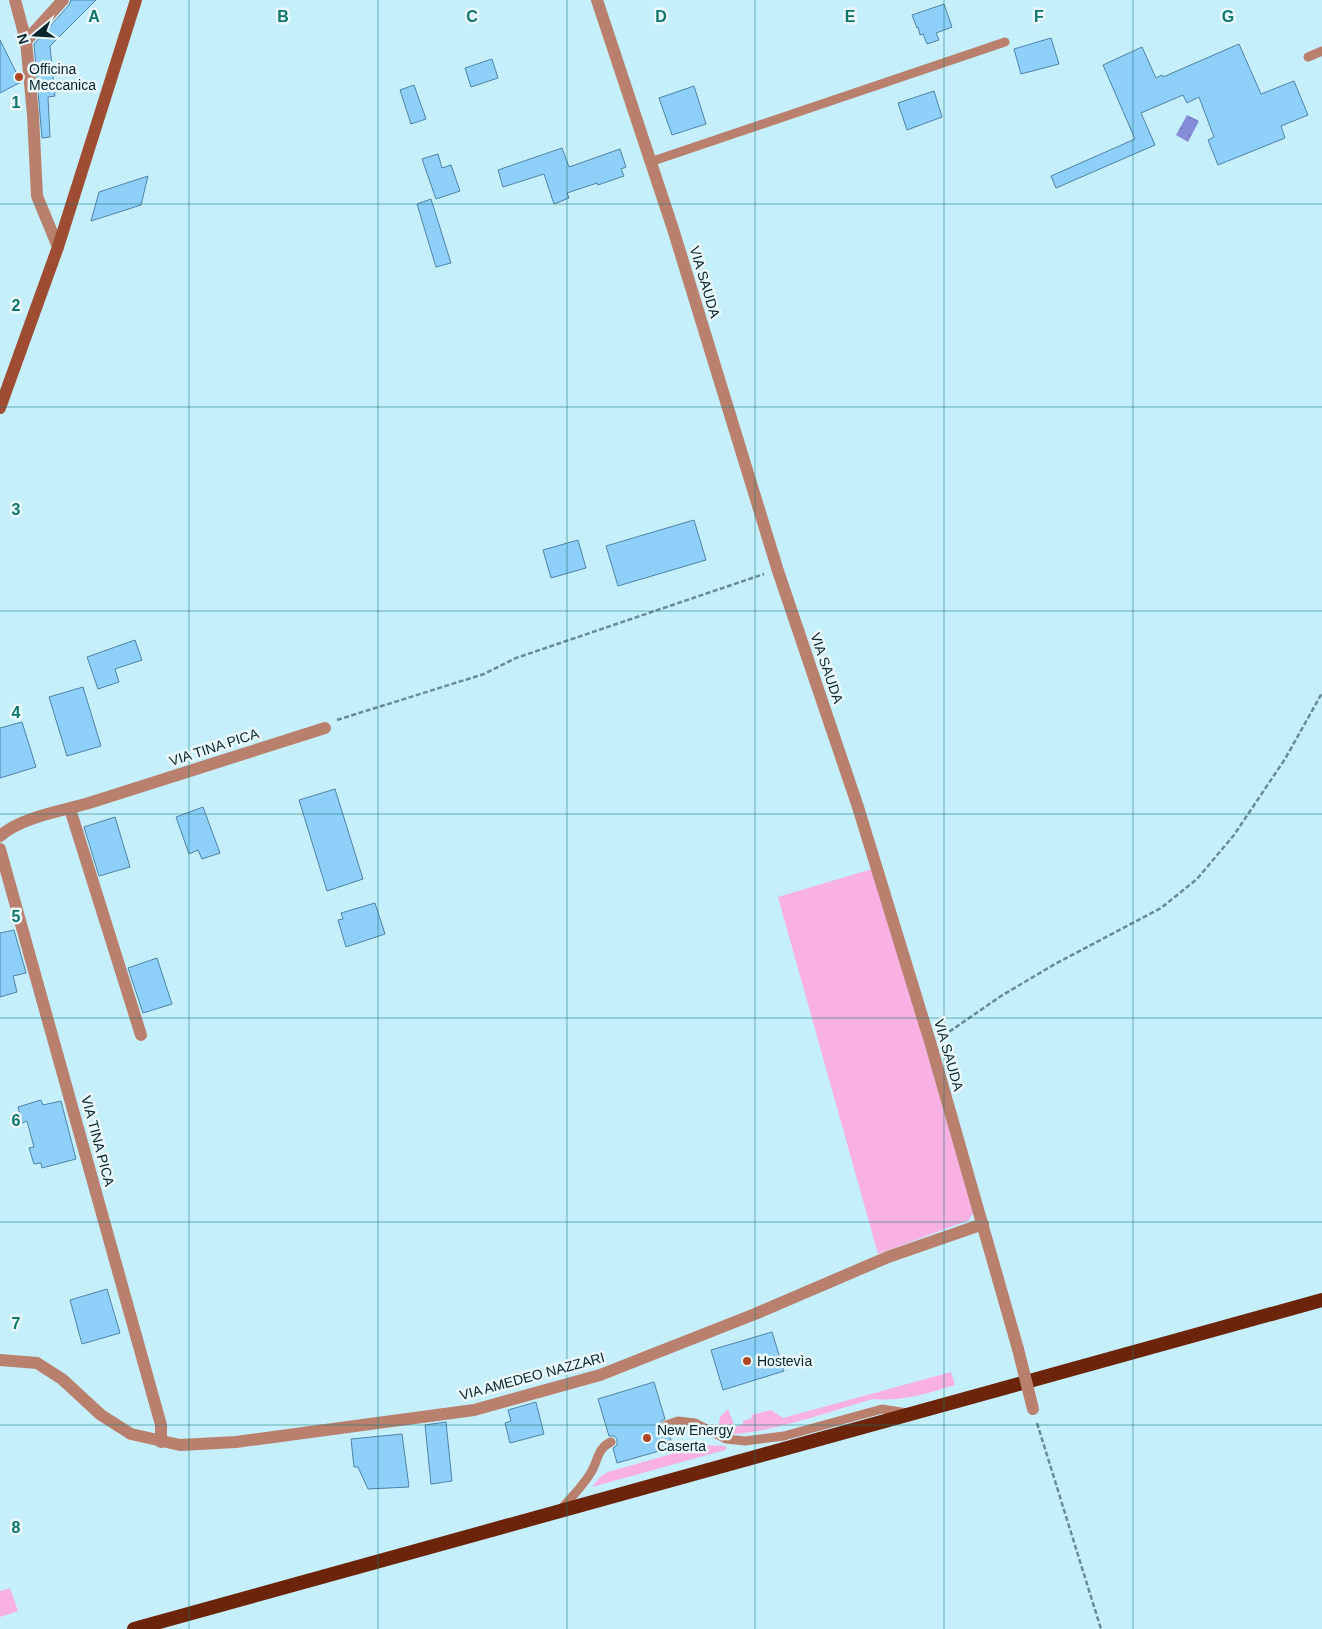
<svg xmlns="http://www.w3.org/2000/svg" width="1322" height="1629" font-family="Helvetica,sans-serif">
  <style>
    .green { fill: #f9b0e3 }
    .water { fill: url(#water-ripples) }
    .building { fill: #8fd0fa; stroke: #4e83a5 }
    .lines { fill: none; stroke-linecap: round; stroke-linejoin: round }
    .path { stroke: #678c96; stroke-width: 2.5; stroke-dasharray: 5 2.5; stroke-linecap: butt }
    .service { stroke: #ba806e; stroke-width: 9 }
    .minor { stroke: #ba806e; stroke-width: 12 }
    .secondary { stroke: #9e4c32; stroke-width: 12 }
    .trunk { stroke: #6c240a; stroke-width: 14 }
    .minor-bridge { stroke: #ba806e; stroke-width: 12 }
    .grid { fill: none; stroke: #0f766e; stroke-width: 1; stroke-opacity: 0.55 }
    .poi-dot { fill: #af4725; stroke: #eaf7fb; stroke-width: 2 }
    .labels { text-anchor: middle; dominant-baseline: central; stroke-width: 5; stroke-linejoin: round; paint-order: stroke }
    .poi-label { font-size: 14px; fill: #06252d; stroke: #eaf7fb; text-anchor: start }
    .street-label { font-size: 14px; fill: #06252d; stroke: #eaf7fb }
    .grid-label { font-size: 16px; text-anchor: middle; font-weight: bold; fill: #0f766e; stroke: #eaf7fb; stroke-width: 5; stroke-linejoin: round; paint-order: stroke }
  </style>
  <defs>
    <pattern id="water-ripples" width="26" height="14" patternUnits="userSpaceOnUse" patternTransform="scale(1.25)"><rect width="26" height="14" fill="#848cd7"/><path d="M2 4q2-2 4 0t4 0M15 11q2-2 4 0t4 0" fill="none" stroke="#6a72af"/></pattern>
  </defs>
  <rect width="100%" height="100%" fill="#c6effc"/>
  <!-- green -->
  <g class="green">
    <polygon points="872,869 897,948 973,1213 969,1220 878,1254 778,897"/>
    <path d="M951 1372 955 1385C928 1393 902 1402 873 1399 850 1405 739 1444 723 1431 718 1427 719 1422 720 1417L728 1409 735 1427 743 1424V1421L752 1418 751 1415 771 1410 783 1418Z"/>
    <polygon points="703,1445 725,1446 727,1448 725,1450 592,1487 601,1476 608,1472"/>
    <polygon points="10,1588 18,1611 0,1617 0,1591"/>
  </g>
  <!-- water -->
  <polygon class="water" points="1187,115 1199,121 1188,142 1176,135"/>
  <!-- building -->
  <g class="building">
    <polygon points="71,0 96,0 50,46 55,96 48,97 50,137 42,138 34,44 69,5"/>
    <polygon points="944,4 952,27 936,33 939,40 927,44 923,34 920,35 918,27 917,28 912,15"/>
    <polygon points="1051,38 1059,64 1021,74 1014,49"/>
    <polygon points="0,40 21,82 0,93"/>
    <polygon points="1239,44 1261,94 1294,81 1308,115 1281,126 1285,138 1218,165 1208,140 1214,137 1199,97 1187,103 1183,95 1141,113 1155,145 1056,188 1051,176 1135,139 1103,65 1142,47 1156,78 1162,75 1163,77"/>
    <polygon points="492,59 498,78 471,87 465,68"/>
    <polygon points="414,85 426,119 411,124 400,90"/>
    <polygon points="694,86 706,124 672,135 659,98"/>
    <polygon points="934,91 942,117 907,130 898,103"/>
    <polygon points="562,148 569,167 620,149 626,167 621,169 624,176 598,185 597,183 567,193 569,198 554,204 544,174 503,187 498,170"/>
    <polygon points="438,154 442,168 451,165 460,191 436,199 422,159"/>
    <polygon points="148,176 141,205 91,221 99,192"/>
    <polygon points="431,199 451,263 436,267 417,204"/>
    <polygon points="694,520 706,560 618,586 606,546"/>
    <polygon points="578,540 586,568 551,578 543,550"/>
    <polygon points="135,640 142,660 115,669 119,682 98,689 87,657"/>
    <polygon points="83,687 101,746 67,756 49,697"/>
    <polygon points="22,722 36,767 0,778 0,728"/>
    <polygon points="335,789 363,879 327,891 299,800"/>
    <polygon points="203,807 220,853 202,859 198,850 189,854 176,817"/>
    <polygon points="115,817 130,867 99,876 84,827"/>
    <polygon points="375,903 385,934 346,947 338,920 343,919 341,913"/>
    <polygon points="14,930 26,973 13,976 17,992 0,997 0,933"/>
    <polygon points="157,958 172,1004 143,1013 128,968"/>
    <polygon points="41,1100 43,1105 61,1101 76,1159 42,1168 41,1163 34,1164 29,1148 34,1147 27,1121 22,1123 18,1107"/>
    <polygon points="107,1289 120,1333 82,1344 70,1300"/>
    <polygon points="772,1332 784,1371 723,1390 711,1350"/>
    <polygon points="654,1382 665,1419 661,1421 660,1426 662,1430 668,1431 673,1447 617,1463 613,1448 617,1445 617,1439 614,1436 609,1436 598,1399"/>
    <polygon points="536,1402 544,1434 510,1443 505,1423 511,1421 508,1410"/>
    <polygon points="446,1422 452,1481 431,1484 425,1425"/>
    <polygon points="402,1434 409,1487 368,1489 358,1467 354,1467 351,1439"/>
  </g>
  <g class="lines">
    <!-- path -->
    <g class="path">
      <polyline points="337,720 484,674 516,658 764,574"/>
      <polyline points="943,1036 1001,996 1055,964 1161,908 1197,879 1234,835 1285,759 1322,693"/>
      <polyline points="1037,1423 1101,1629"/>
    </g>
    <!-- service -->
    <g class="service">
      <polyline points="1308,57 1322,51"/>
      <polyline points="650,162 1005,42"/>
      <polyline points="666,1425 678,1421 695,1423 726,1439 745,1441 784,1436 882,1409 907,1413"/>
      <path d="M560 1510C570 1499 582 1487 590 1474 598 1462 597 1448 611 1442"/>
    </g>
    <!-- minor -->
    <g class="minor">
      <polyline points="15,0 26,41 33,115 37,196 58,247"/>
      <polyline points="597,0 673,229 778,571 858,807 931,1045 1018,1349"/>
      <polyline points="26,41 63,0"/>
      <polyline points="70,809 141,1035"/>
      <path d="M0 836C21 817 62 811 89 803 168 778 246 753 325 728"/>
      <polyline points="0,849 161,1425 161,1442"/>
      <polyline points="0,1360 37,1363 62,1379 101,1415 131,1434 180,1445 236,1442 422,1417 474,1410 600,1375 755,1314 888,1257 983,1224"/>
    </g>
    <!-- secondary -->
    <polyline class="secondary" points="0,408 58,247 136,0"/>
    <!-- trunk -->
    <polyline class="trunk" points="134,1629 1322,1300"/>
    <!-- minor-bridge -->
    <polyline class="minor-bridge" points="1018,1349 1033,1409"/>
  </g>
  <!-- grid -->
  <path class="grid" d="M189 0V1629M378 0V1629M567 0V1629M755 0V1629M944 0V1629M1133 0V1629M0 204H1322M0 407H1322M0 611H1322M0 814H1322M0 1018H1322M0 1222H1322M0 1425H1322"/>
  <!-- markers -->
  <g class="poi-dot">
    <circle cx="19" cy="77" r="5"/>
    <circle cx="747" cy="1361" r="5"/>
    <circle cx="647" cy="1438" r="5"/>
  </g>
  <g class="labels">
    <!-- poi labels -->
    <g class="poi-label">
      <text x="29" y="69">Officina<tspan x="29" dy="16">Meccanica</tspan></text>
      <text x="757" y="1361">Hostevìa</text>
      <text x="657" y="1430">New Energy<tspan x="657" dy="16">Caserta</tspan></text>
    </g>
    <!-- street labels -->
    <g class="street-label">
      <text transform="translate(705 282) rotate(73)">VIA SAUDA</text>
      <text transform="translate(827 668) rotate(71)">VIA SAUDA</text>
      <text transform="translate(214 747) rotate(-18)">VIA TINA PICA</text>
      <text transform="translate(949 1055) rotate(74)">VIA SAUDA</text>
      <text transform="translate(98 1141) rotate(75)">VIA TINA PICA</text>
      <text transform="translate(532 1376) rotate(-15)">VIA AMEDEO NAZZARI</text>
    </g>
  </g>
  <g class="grid-label">
    <text x="94" y="22">A</text>
    <text x="283" y="22">B</text>
    <text x="472" y="22">C</text>
    <text x="661" y="22">D</text>
    <text x="850" y="22">E</text>
    <text x="1039" y="22">F</text>
    <text x="1228" y="22">G</text>
    <text x="16" y="108">1</text>
    <text x="16" y="311">2</text>
    <text x="16" y="515">3</text>
    <text x="16" y="718">4</text>
    <text x="16" y="922">5</text>
    <text x="16" y="1126">6</text>
    <text x="16" y="1329">7</text>
    <text x="16" y="1533">8</text>
  </g>
  <!-- north arrow -->
  <g transform="translate(35 35) rotate(252)" stroke="#eaf7fb" stroke-width="4" paint-order="stroke">
  <path d="M0-4L9 19L0 12L-9 19Z" fill="#06252d"/>
  <text y="-8" font-size="14" font-weight="bold" text-anchor="middle" fill="#06252d">N</text>
  </g>
</svg>
